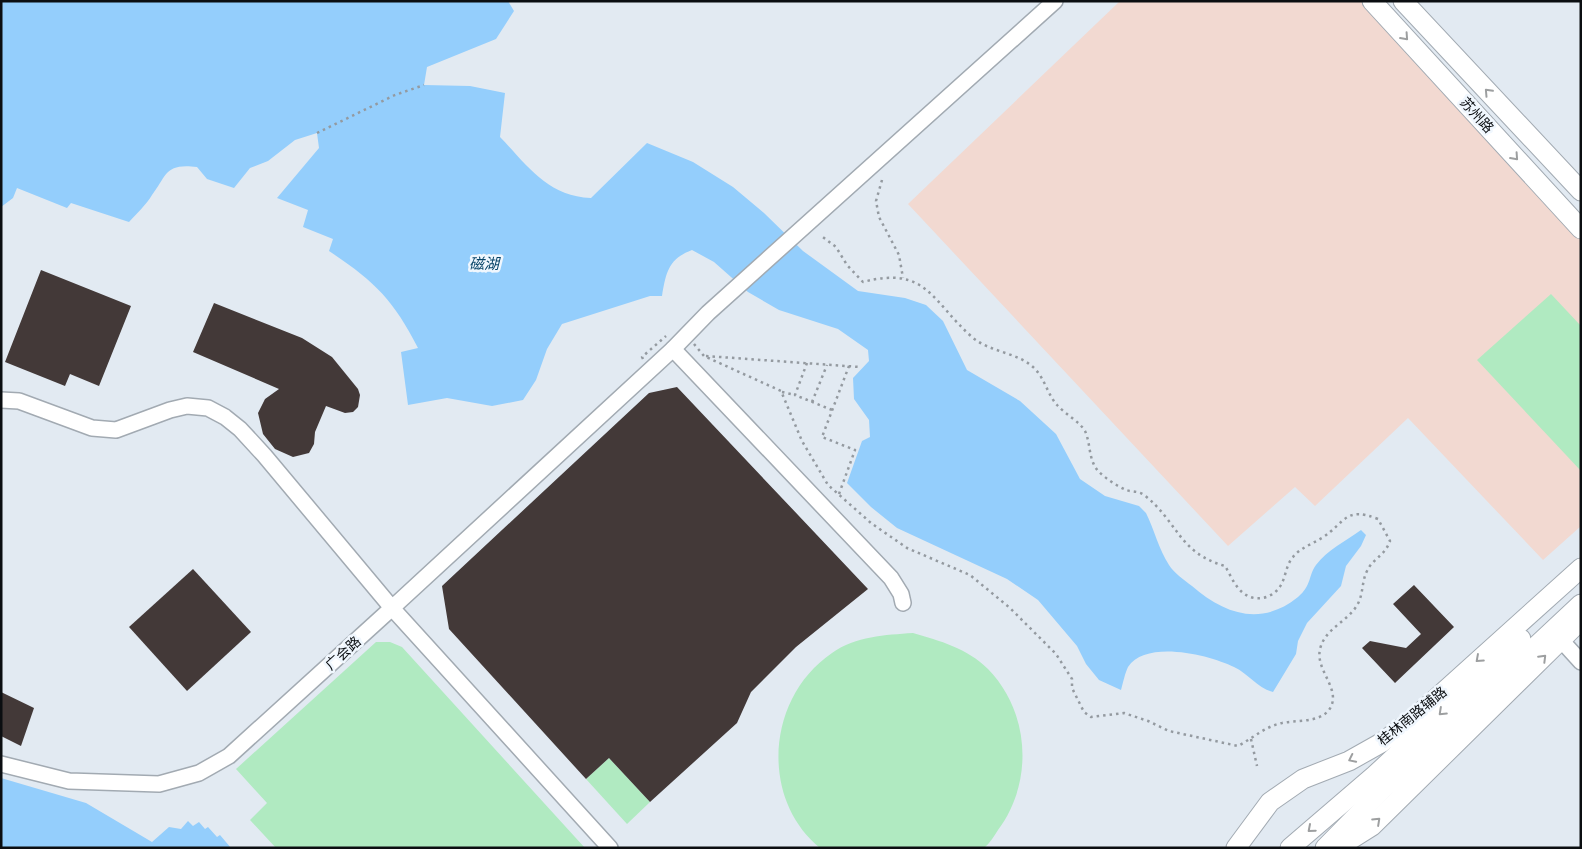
<svg xmlns="http://www.w3.org/2000/svg" width="1582" height="849" font-family="Mulish,'Noto Sans SC',sans-serif">
  <style>
    .education { fill: #f2d9d1 }
    .green { fill: #b0eac1 }
    .water { fill: #94cefc }
    .building { fill: #433938 }
    .lines { fill: none; stroke-linecap: round; stroke-linejoin: round }
    .minor-casing { stroke: #a2aab2; stroke-width: 18 }
    .major-casing { stroke: #a2aab2; stroke-width: 21 }
    .path { stroke: #949aa0; stroke-width: 2.5; stroke-dasharray: 2.5 4; stroke-linecap: butt }
    .minor { stroke: #fff; stroke-width: 15 }
    .major { stroke: #fff; stroke-width: 19 }
    .oneway { stroke: #9d9fa0 }
    .labels { text-anchor: middle; dominant-baseline: central; stroke-width: 5; stroke-linejoin: round; paint-order: stroke }
    .street-label { font-size: 14px; fill: #0b0e11; stroke: #f0f7fe }
    .water-label { font-size: 15px; font-style: italic; fill: #064367; stroke: #f0f7fe }
  </style>
  <rect width="100%" height="100%" fill="#e2eaf2"/>
  <!-- education -->
  <polygon class="education" points="1120,1 1369,1 1581,230 1581,526 1543,560 1408,418 1315,506 1295,487 1228,546 908,204"/>
  <!-- green -->
  <g class="green">
    <polygon points="1551,294 1581,326 1581,471 1477,360"/>
    <path d="M913 633C940 641 967 648 988 669 1030 712 1034 782 998 830 994 836 990 843 984 848H820C759 798 767 697 832 653 856 636 885 635 913 633Z"/>
    <polygon points="376,642 390,642 402,647 585,848 276,848 250,820 267,803 236,769"/>
    <polygon points="609,758 650,802 627,824 586,779"/>
  </g>
  <!-- water -->
  <g class="water">
    <path d="M1 1H508L514 11 496 39 427 67 424 85 470 86 505 93 500 137C528 166 547 196 591 198L647 143 693 162 733 187 764 213 803 251 858 291 905 298 926 305 943 321 967 370 1020 401 1056 434 1080 479 1105 496 1139 506 1146 513C1154 529 1159 550 1169 565 1174 573 1184 580 1192 586 1224 614 1261 627 1298 597 1312 585 1308 576 1316 565 1327 550 1346 541 1361 530L1366 535 1361 546 1346 566 1341 586 1307 623 1298 641 1296 654 1273 692C1257 688 1249 674 1234 667 1210 655 1146 639 1128 667 1125 673 1123 683 1121 690L1099 680 1086 664 1077 646 1038 600 1007 579 897 528 871 507 847 483 862 441 870 437 869 420 854 399 853 378 869 361 868 350 838 329 779 310 748 292 714 262 692 250C668 259 666 273 662 296H650L562 324 547 349 536 380 523 400 492 406 447 398 408 405 401 352 418 348C393 299 374 281 329 251L333 239 303 227 308 210 277 198 319 148 317 133 295 140 268 161 250 168 234 188 207 179 197 167C165 163 167 175 152 195 146 205 137 213 129 222L71 203 67 208 17 188 13 198 1 207Z"/>
    <polygon points="1,778 86,803 152,842 169,827 181,829 188,821 193,826 199,822 205,829 208,827 217,837 220,835 231,848 1,848"/>
  </g>
  <!-- building -->
  <g class="building">
    <polygon points="41,270 131,306 99,386 70,374 65,386 5,362"/>
    <polygon points="214,303 302,338 332,357 358,389 360,395 358,407 353,412 345,413 326,406 315,432 314,444 309,453 293,457 275,449 263,434 258,413 265,399 279,389 193,352"/>
    <polygon points="677,387 868,589 796,647 751,692 737,723 650,802 609,758 586,779 449,629 442,586 649,393"/>
    <polygon points="193,569 251,632 187,691 129,627"/>
    <polygon points="1414,585 1454,627 1395,683 1362,648 1370,641 1406,648 1421,634 1393,604"/>
    <polygon points="1,692 34,708 21,746 1,736"/>
  </g>
  <g class="lines">
    <defs>
      <g id="minor">
        <polyline points="673,349 891,578 901,594 903,603"/>
        <polyline points="1,400 19,401 92,428 116,430 170,410 187,406 208,408 225,417 240,429 264,455 392,608 673,349 708,313 1055,1"/>
        <polyline points="1561,640 1581,662"/>
        <polyline points="1,764 69,781 159,784 199,773 229,756 392,608 610,848"/>
      </g>
      <g id="major">
        <polyline points="1372,1 1581,229"/>
        <polyline points="1403,1 1581,191"/>
        <polyline points="1236,848 1270,802 1303,779 1349,761 1381,743 1410,722 1581,568"/>
        <polyline points="1290,848 1375,775 1521,639"/>
        <polyline points="1325,848 1382,790 1581,604"/>
        <polyline points="1337,848 1372,826 1577,624"/>
      </g>
    </defs>
    <!-- minor casing -->
    <use href="#minor" class="minor-casing"/>
    <!-- major casing -->
    <use href="#major" class="major-casing"/>
    <!-- path -->
    <g class="path">
      <polyline points="317,133 395,95 424,85"/>
      <polyline points="882,180 876,201 879,217 899,255 903,278"/>
      <path d="M694 344 704 356 781 391 802 441 828 485 871 523 907 548 970 575 1010 608 1056 654 1072 679V688L1084 712 1091 717 1124 713 1148 721 1169 731 1238 746C1253 738 1266 726 1282 723 1295 720 1319 723 1329 710 1343 690 1315 671 1320 649 1325 629 1345 623 1356 607 1364 595 1361 583 1367 571 1373 558 1384 557 1390 541L1378 519C1345 506 1346 522 1322 538 1312 544 1300 548 1293 557 1286 565 1286 576 1281 585 1273 599 1254 603 1242 592 1234 585 1230 574 1225 566 1178 553 1178 521 1144 495 1139 491 1132 492 1126 490 1117 486 1105 478 1098 471 1088 459 1091 444 1085 431 1080 422 1065 414 1057 405 1048 395 1045 380 1036 370 1020 352 990 353 972 337 932 302 927 265 863 282L847 265 836 247 820 235"/>
      <polyline points="706,356 860,367"/>
      <polyline points="643,359 642,357 666,336"/>
      <polyline points="807,363 795,395 832,410"/>
      <polyline points="782,392 795,395"/>
      <polyline points="812,402 827,365"/>
      <polyline points="839,494 855,450 822,437 849,366"/>
      <polyline points="1251,739 1257,766"/>
    </g>
    <!-- minor -->
    <use href="#minor" class="minor"/>
    <!-- major -->
    <use href="#major" class="major"/>
  </g>
  <!-- one-way arrows -->
  <defs><path id="oneway-chevron" d="M-2-3.5L2.5 0L-2 3.5" fill="none" stroke-width="1.6" stroke-linecap="round" stroke-linejoin="round" transform="scale(1.25)"/></defs>
  <g class="oneway">
    <use href="#oneway-chevron" transform="translate(1405 37) rotate(48)"/>
    <use href="#oneway-chevron" transform="translate(1488 92) rotate(-133)"/>
    <use href="#oneway-chevron" transform="translate(1515 157) rotate(48)"/>
    <use href="#oneway-chevron" transform="translate(1543 658) rotate(-45)"/>
    <use href="#oneway-chevron" transform="translate(1479 659) rotate(138)"/>
    <use href="#oneway-chevron" transform="translate(1442 712) rotate(137)"/>
    <use href="#oneway-chevron" transform="translate(1352 759) rotate(154)"/>
    <use href="#oneway-chevron" transform="translate(1377 821) rotate(-43)"/>
    <use href="#oneway-chevron" transform="translate(1311 829) rotate(139)"/>
  </g>
  <g class="labels">
    <!-- street labels -->
    <g class="street-label">
      <text transform="translate(1477 115) rotate(48)">苏州路</text>
      <text transform="translate(343 653) rotate(-42)">广会路</text>
      <text transform="translate(1412 716) rotate(-39)">桂林南路辅路</text>
    </g>
    <!-- water labels -->
    <g class="water-label">
      <text x="484" y="263">磁湖</text>
    </g>
  </g>
  <!-- border -->
  <rect width="1582" height="849" fill="none" stroke="#0b0e11" stroke-width="5"/>
</svg>
